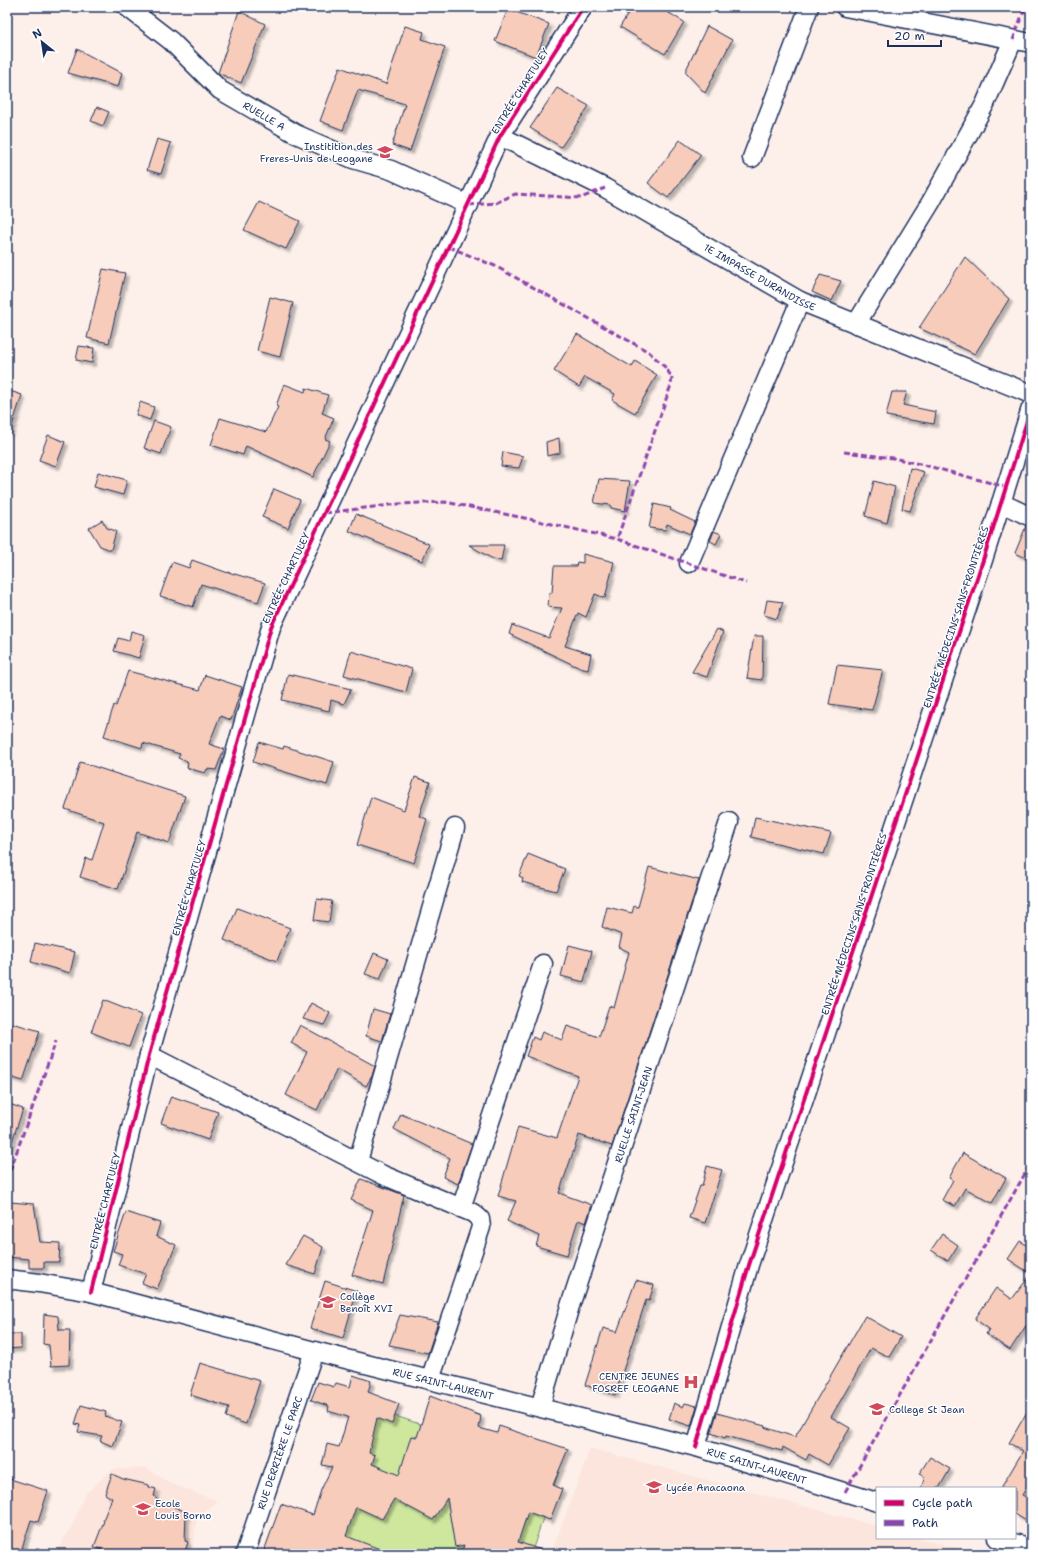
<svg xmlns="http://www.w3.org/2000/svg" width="1038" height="1561" font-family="'Shantell Sans',sans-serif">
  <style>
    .built { fill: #fce5dc }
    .green { fill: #cee79d; stroke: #748b7e }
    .building { fill: #f8ccba; stroke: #1b2f5e; filter: url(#shadow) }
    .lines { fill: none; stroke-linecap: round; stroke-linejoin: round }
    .minor-casing { stroke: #1b2f5e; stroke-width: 21 }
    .minor { stroke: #fff; stroke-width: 18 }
    .quiet { stroke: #8e44ad; stroke-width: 3; stroke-dasharray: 6 3; stroke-linecap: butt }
    .cycleway-casing { stroke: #fff; stroke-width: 6 }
    .cycleway { stroke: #d6006c; stroke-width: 4 }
    .labels { text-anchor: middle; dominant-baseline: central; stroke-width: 3; stroke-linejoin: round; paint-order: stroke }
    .street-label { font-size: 10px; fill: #1b2f5e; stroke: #fff }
    .poi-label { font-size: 10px; fill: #1b2f5e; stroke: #fff; text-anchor: start }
  </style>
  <defs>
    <filter id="shadow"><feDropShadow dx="3.5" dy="3.5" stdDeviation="1" flood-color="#0004"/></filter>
  </defs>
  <rect width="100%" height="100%" fill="#fdf0ea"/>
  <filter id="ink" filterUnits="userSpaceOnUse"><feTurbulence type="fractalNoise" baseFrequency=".025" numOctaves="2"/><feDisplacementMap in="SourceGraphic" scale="8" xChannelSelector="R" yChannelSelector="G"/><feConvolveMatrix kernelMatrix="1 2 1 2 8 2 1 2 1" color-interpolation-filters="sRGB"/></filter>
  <g filter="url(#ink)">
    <!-- built -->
    <g class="built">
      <polygon points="590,1448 877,1526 877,1538 919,1538 978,1554 551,1554"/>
      <polygon points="146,1468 172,1484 218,1501 197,1517 194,1541 181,1554 55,1554 73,1523 85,1494 113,1469"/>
    </g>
    <!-- green -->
    <polygon class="green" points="357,1403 559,1471 531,1554 306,1554"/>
    <!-- building -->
    <g class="building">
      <polygon points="632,7 659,7 684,22 665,54 620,27"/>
      <polygon points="508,9 549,24 536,57 495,41"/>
      <polygon points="239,11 265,24 241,83 218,73"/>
      <polygon points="405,26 424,32 422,39 445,47 410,151 392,145 405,104 358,90 343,130 320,121 340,67 386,84"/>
      <polygon points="707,26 732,40 705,93 685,72"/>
      <polygon points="77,49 122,73 118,87 68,73"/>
      <polygon points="557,88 589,106 561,147 530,128"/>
      <polygon points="97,107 109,112 103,126 91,121"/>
      <polygon points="157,139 171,143 161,174 147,170"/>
      <polygon points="680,140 701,155 668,198 648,183"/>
      <polygon points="259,202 300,221 286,249 244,230"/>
      <polygon points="965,257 1009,299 975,354 919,328"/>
      <polygon points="103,269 125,273 109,343 87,338"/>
      <polygon points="820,275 841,281 832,301 812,292"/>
      <polygon points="270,297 293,303 280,357 257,351"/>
      <polygon points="577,334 632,367 635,361 657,375 635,413 612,400 615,394 585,377 579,387 554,371"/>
      <polygon points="79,346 94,348 92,363 76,360"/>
      <polygon points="284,384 305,392 306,388 328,395 322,413 334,418 325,439 330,441 313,477 246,446 243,455 211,445 220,418 266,432 278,407 276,406"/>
      <polygon points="7,390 22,395 10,432 7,432"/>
      <polygon points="892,392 907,392 903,405 936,412 934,424 886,416"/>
      <polygon points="140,402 154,407 150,420 136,415"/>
      <polygon points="154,421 171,427 161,454 144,448"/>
      <polygon points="48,435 65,442 56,466 39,460"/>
      <polygon points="559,438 560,453 547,456 546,442"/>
      <polygon points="503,452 523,456 519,468 501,466"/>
      <polygon points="910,468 924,472 910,511 902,509"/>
      <polygon points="98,472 127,480 123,495 94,487"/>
      <polygon points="599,479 630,481 625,511 611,508 611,505 594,503"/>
      <polygon points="874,481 895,487 887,523 865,516"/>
      <polygon points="274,489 300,500 288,528 262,517"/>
      <polygon points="654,504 671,508 670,510 695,522 690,534 667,524 665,530 649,528"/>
      <polygon points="356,514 429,544 422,561 349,531"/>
      <polygon points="102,520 107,528 116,531 111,550 100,546 89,528"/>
      <polygon points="1026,526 1031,527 1031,560 1015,553"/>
      <polygon points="714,531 721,534 716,544 710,541"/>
      <polygon points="469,545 504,545 501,561 491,558"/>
      <polygon points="583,554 614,562 605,598 595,594 586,617 578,613 565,646 591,654 588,670 580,668 509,634 512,625 549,638 562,608 548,607 549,593 552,593 554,566 576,566 577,562 583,563"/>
      <polygon points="192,560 228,573 228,572 265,583 258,602 201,584 193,607 160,596 172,562 189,568"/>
      <polygon points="767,600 783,602 777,619 764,615"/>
      <polygon points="717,629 723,632 707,677 692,672"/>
      <polygon points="131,631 145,635 139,658 114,651 118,638 129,641"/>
      <polygon points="754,636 763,636 762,680 747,678"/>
      <polygon points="351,651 412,669 406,692 344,675"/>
      <polygon points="837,665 883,670 872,710 829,704"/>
      <polygon points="128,671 200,690 205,675 242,687 231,720 220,716 209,744 224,749 216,770 207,769 205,773 187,768 188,762 178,758 180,754 143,743 142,748 104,736 114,705 116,706"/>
      <polygon points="288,674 351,689 344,704 331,700 329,711 282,700"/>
      <polygon points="259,742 283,749 284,746 334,762 327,785 253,762"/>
      <polygon points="80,762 185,796 169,843 137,832 118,889 80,877 86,858 92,860 104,822 65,809"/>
      <polygon points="415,777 430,782 419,816 427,819 414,863 357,845 371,797 404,810"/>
      <polygon points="755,817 831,833 824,854 751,837"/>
      <polygon points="528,854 565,869 556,891 522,882 523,878 519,876"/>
      <polygon points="649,867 699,880 612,1146 579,1135 559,1193 592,1205 586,1223 578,1220 567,1255 536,1246 539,1236 507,1221 516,1201 498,1196 518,1127 557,1138 578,1076 526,1056 533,1037 539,1040 542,1032 562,1040 567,1026 599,1037 609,1006 614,1008 629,952 619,947 622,935 602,927 607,907 632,913 634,906 638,907"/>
      <polygon points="317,899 332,901 329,922 314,920"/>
      <polygon points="237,908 290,928 277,961 224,940"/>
      <polygon points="35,943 75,952 70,973 31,962"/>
      <polygon points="569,945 592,951 584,982 561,976"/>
      <polygon points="374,953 388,959 380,979 365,974"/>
      <polygon points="103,1000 141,1015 129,1047 91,1032"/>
      <polygon points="311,1003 330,1013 324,1025 303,1019"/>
      <polygon points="373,1009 390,1014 382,1041 366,1036"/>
      <polygon points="12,1023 40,1031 23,1081 7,1076 7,1040"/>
      <polygon points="300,1025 375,1066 372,1076 366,1086 337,1069 317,1110 286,1095 307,1052 291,1043"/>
      <polygon points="171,1096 218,1112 208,1140 161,1123"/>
      <polygon points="7,1103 23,1109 9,1150 7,1150"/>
      <polygon points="401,1114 472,1144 458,1184 443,1177 450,1158 394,1129"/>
      <polygon points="963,1153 1006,1178 992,1203 965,1188 955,1206 942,1200 953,1180 949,1178"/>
      <polygon points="707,1166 722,1170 705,1223 689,1218 700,1186 702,1186"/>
      <polygon points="361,1179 404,1195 383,1284 352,1275 373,1210 351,1200"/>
      <polygon points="10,1202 34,1204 40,1242 60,1243 59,1262 44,1262 44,1268 29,1268 29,1259 7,1257 7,1232"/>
      <polygon points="126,1212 160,1223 156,1236 176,1245 157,1289 142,1283 146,1274 118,1265 122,1254 113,1251"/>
      <polygon points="942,1234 958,1245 948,1261 931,1250"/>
      <polygon points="303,1236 323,1247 315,1274 285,1265"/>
      <polygon points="1020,1241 1031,1248 1031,1318 1010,1350 986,1334 989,1329 975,1319 996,1288 1012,1299 1031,1274 1008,1259"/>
      <polygon points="636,1280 654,1285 649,1301 646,1300 615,1395 585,1385 603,1328 617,1332"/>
      <polygon points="325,1281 357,1291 343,1338 310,1328"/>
      <polygon points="44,1314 58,1316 59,1330 70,1330 69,1365 51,1366 49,1345 43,1344"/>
      <polygon points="400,1315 438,1322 428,1353 389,1345"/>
      <polygon points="865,1316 901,1337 889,1357 871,1348 831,1417 850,1428 828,1465 809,1454 806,1460 783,1447 782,1451 726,1436 725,1438 711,1433 717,1413 765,1426 764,1427 795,1437"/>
      <polygon points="7,1334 21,1334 21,1348 7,1349"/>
      <polygon points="200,1363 260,1381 246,1424 226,1417 229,1407 190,1395"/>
      <polygon points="353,1375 371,1381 368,1392 399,1404 392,1424 377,1418 369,1453 375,1455 372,1464 399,1475 411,1436 417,1437 430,1396 481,1416 479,1428 497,1433 499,1426 568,1449 553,1485 562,1489 550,1520 528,1512 518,1542 547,1552 547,1554 461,1554 464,1545 455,1547 447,1498 433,1520 394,1499 382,1519 356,1507 346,1536 390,1553 390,1554 263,1554 281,1504 313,1515 321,1490 332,1467 322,1465 327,1444 339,1447 348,1417 328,1411 329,1406 311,1400 318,1382 334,1387 336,1383 350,1387"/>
      <polygon points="674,1403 683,1407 685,1403 697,1406 691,1426 669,1419"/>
      <polygon points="81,1405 106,1412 105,1416 122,1422 113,1446 100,1441 102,1436 78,1432 80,1425 75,1424"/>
      <polygon points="1031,1405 1031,1480 1022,1495 1031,1500 1031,1524 1015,1514 1015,1488 1001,1488 1023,1451 1009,1443"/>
      <polygon points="930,1457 950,1469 939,1488 921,1488 925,1477 919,1474"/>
      <polygon points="112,1474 123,1479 149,1485 149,1487 156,1489 154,1496 156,1497 156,1499 186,1512 185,1541 188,1542 184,1554 100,1554 102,1549 94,1547 104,1521 103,1520 112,1498 105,1494"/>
      <polygon points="7,1478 48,1491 38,1522 31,1520 20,1554 7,1554"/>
    </g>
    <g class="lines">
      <defs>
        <g id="minor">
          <path id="s1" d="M127 7 171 41 220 90 296 134 353 159 391 170 469 205"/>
          <polyline points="845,7 1031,43"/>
          <path id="s2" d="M500 136 605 188 800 301 1031 394"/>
          <polyline points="752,158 809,7"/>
          <polyline points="856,324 931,202 985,104 1013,40"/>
          <polyline points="1001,503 1031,517"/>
          <polyline points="689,563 800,301"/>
          <polyline points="149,1055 383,1175 473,1213 480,1219 481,1227 430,1380"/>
          <polyline points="358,1161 455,828"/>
          <polyline points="461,1208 543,964"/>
          <path id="s3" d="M7 1279 39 1283 91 1292 314 1351 696 1447 877 1502"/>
          <polyline points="91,1292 149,1055 271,627 500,136 583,7"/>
          <path id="s4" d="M540 1407 570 1306 729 822"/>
          <polyline points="696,1447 749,1265 983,560 1031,408"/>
          <polyline points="997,1538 1031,1548"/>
          <path id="s5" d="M245 1554 314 1351"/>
        </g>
      </defs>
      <!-- minor casing -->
      <use href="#minor" class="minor-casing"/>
      <!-- minor -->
      <use href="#minor" class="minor"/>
      <!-- quiet -->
      <g class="quiet">
        <polyline points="1013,40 1025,7"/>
        <polyline points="469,205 496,203 515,194 581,198 605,188"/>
        <polyline points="449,247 495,266 649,352 666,368 672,378 671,385 617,539 746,583"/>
        <polyline points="844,452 893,458 924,465 1006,487"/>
        <polyline points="325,513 398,504 445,502 534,520 617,539"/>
        <polyline points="7,1179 56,1041"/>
        <polyline points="845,1492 1031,1163"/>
      </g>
      <defs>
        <g id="cycleway">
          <polyline points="91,1292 149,1055 271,627 500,136 583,7"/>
          <polyline points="696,1447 749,1265 983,560 1031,408"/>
        </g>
      </defs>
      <!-- cycleway casing -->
      <use href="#cycleway" class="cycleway-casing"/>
      <!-- cycleway -->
      <use href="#cycleway" class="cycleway"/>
    </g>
  </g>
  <!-- icons -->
  <defs>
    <symbol id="school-bare" viewBox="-9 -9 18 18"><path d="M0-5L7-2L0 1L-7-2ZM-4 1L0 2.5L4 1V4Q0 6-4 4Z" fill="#d1495b" stroke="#fff" stroke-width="2.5" paint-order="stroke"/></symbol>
    <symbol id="hospital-bare" viewBox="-9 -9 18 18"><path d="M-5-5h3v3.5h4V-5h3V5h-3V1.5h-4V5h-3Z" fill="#d1495b" stroke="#fff" stroke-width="2.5" paint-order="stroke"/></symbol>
  </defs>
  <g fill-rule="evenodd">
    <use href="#school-bare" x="374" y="141" width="22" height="22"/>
    <use href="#school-bare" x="317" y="1291" width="22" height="22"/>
    <use href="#hospital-bare" x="680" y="1371" width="22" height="22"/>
    <use href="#school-bare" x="866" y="1398" width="22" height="22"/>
    <use href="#school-bare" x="643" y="1476" width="22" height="22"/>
    <use href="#school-bare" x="132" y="1498" width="22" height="22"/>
  </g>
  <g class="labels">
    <!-- street labels -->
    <g class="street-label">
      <text transform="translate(520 91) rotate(-58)">ENTRÉE CHARTULEY</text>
      <text stroke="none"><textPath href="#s1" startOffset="176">RUELLE A</textPath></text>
      <text stroke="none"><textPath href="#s2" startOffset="296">1E IMPASSE DURANDISSE</textPath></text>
      <text transform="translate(286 578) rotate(-65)">ENTRÉE CHARTULEY</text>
      <text transform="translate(956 617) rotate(-72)">ENTRÉE MÉDECINS SANS FRONTIÈRES</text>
      <text transform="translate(189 888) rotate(-74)">ENTRÉE CHARTULEY</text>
      <text transform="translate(854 924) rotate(-72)">ENTRÉE MÉDECINS SANS FRONTIÈRES</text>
      <text stroke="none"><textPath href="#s4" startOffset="307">RUELLE SAINT-JEAN</textPath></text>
      <text transform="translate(105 1201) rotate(-76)">ENTRÉE CHARTULEY</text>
      <text stroke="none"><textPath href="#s3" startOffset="449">RUE SAINT-LAURENT</textPath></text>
      <text stroke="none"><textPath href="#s5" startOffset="107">RUE DERRIÈRE LE PARC</textPath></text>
      <text stroke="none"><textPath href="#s3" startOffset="773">RUE SAINT-LAURENT</textPath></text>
    </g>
    <!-- poi labels -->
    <g class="poi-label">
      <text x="373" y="146" text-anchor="end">Institition des<tspan x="373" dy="12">Freres-Unis de Leogane</tspan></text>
      <text x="340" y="1296">Collège<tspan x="340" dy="12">Benoît XVI</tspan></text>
      <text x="679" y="1376" text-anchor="end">CENTRE JEUNES<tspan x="679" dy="12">FOSREF LEOGANE</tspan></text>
      <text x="889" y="1409">College St Jean</text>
      <text x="666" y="1487">Lycée Anacaona</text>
      <text x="155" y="1503">Ecole<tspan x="155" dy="12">Louis Borno</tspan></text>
    </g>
  </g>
  <!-- margin -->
  <rect width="1038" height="1561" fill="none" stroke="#fff" stroke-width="24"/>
  <rect x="12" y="12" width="1014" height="1537" fill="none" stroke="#1b2f5e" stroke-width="1.5" filter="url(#ink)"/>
  <!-- legend -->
  <rect x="876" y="1487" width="140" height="52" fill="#ffffff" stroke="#a4acbf"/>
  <rect x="884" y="1500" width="20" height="6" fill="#d6006c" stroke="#a4acbf"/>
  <text x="912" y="1507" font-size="12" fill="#1b2f5e">Cycle path</text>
  <rect x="884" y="1520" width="20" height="6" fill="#8e44ad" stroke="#a4acbf"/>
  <text x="912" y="1527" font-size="12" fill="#1b2f5e">Path</text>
  <!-- north arrow -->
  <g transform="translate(42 42) rotate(330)" stroke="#ffffff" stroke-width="3" paint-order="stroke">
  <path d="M0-3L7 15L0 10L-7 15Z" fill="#1b2f5e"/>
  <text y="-6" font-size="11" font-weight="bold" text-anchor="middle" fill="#1b2f5e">N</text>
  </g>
  <!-- scale -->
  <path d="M888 40v6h53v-6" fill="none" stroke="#1b2f5e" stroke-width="2"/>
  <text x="894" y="40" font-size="12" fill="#1b2f5e" stroke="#ffffff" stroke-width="3" paint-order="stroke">20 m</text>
</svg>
